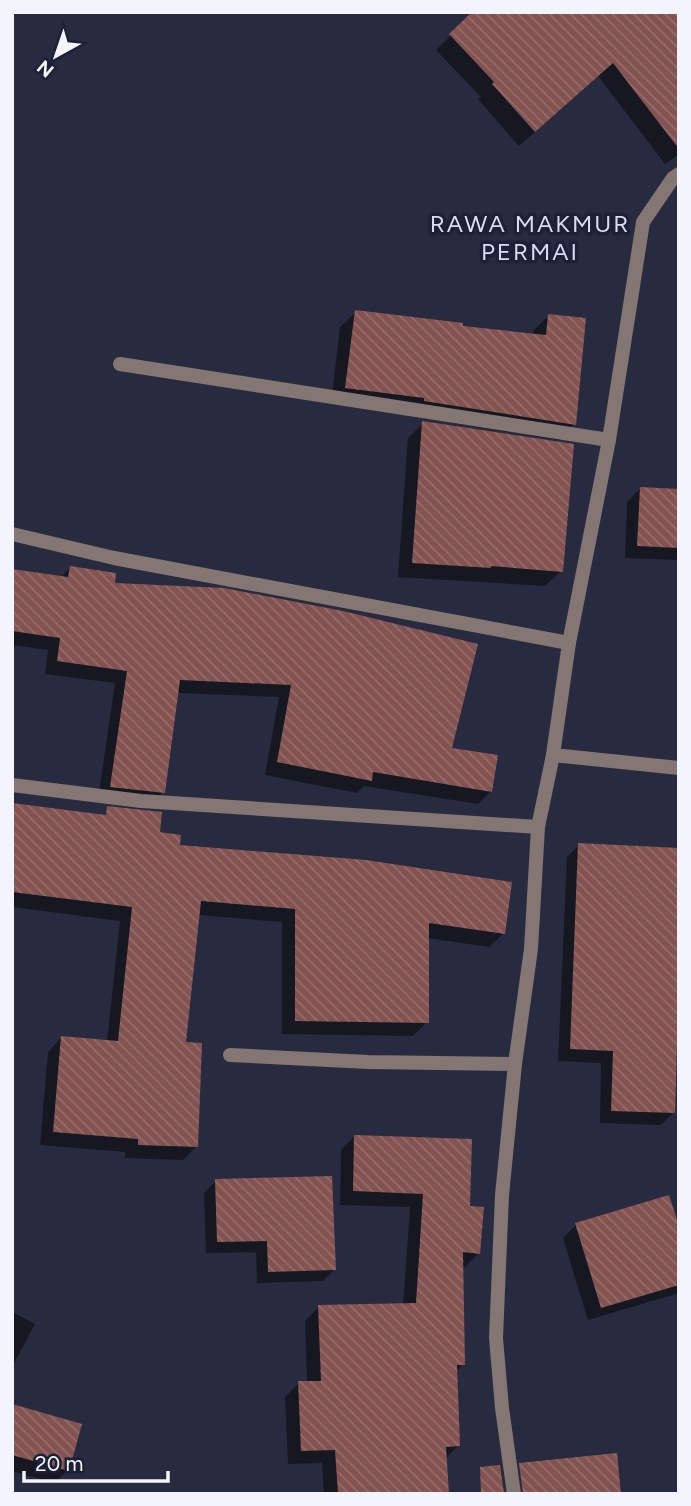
<svg xmlns="http://www.w3.org/2000/svg" width="691" height="1506" font-family="Figtree,sans-serif">
  <style>
    .shadow { fill: #0007 }
    .building { fill: url(#building-back-hatch) }
    .lines { fill: none; stroke-linecap: round; stroke-linejoin: round }
    .minor { stroke: #837673; stroke-width: 14 }
    .labels { text-anchor: middle; dominant-baseline: central; stroke-width: 7; stroke-linejoin: round; paint-order: stroke }
    .quarter-label { font-size: 24px; letter-spacing: 2px; fill: #d6dcf6; stroke: #1e2135 }
  </style>
  <defs>
    <pattern id="building-back-hatch" width="6" height="6" patternUnits="userSpaceOnUse" patternTransform="scale(1.75)"><rect width="6" height="6" fill="#835351"/><path d="M-1 5l2 2M0 0l6 6M5-1l2 2" fill="none" stroke="#956c6b"/></pattern>
  </defs>
  <rect width="100%" height="100%" fill="#282b3f"/>
  <!-- shadow -->
  <g class="shadow">
    <polygon points="475,12 679,12 679,154 665,164 598,76 519,146 478,99 481,97 436,50"/>
    <polygon points="356,312 461,328 533,335 533,331 548,316 574,424 559,440 409,416 409,413 331,403 340,327"/>
    <polygon points="423,423 561,571 545,586 398,577 408,438"/>
    <polygon points="640,489 679,491 679,560 625,558 627,502"/>
    <polygon points="70,568 113,585 450,749 491,791 478,804 364,786 357,793 265,775 279,697 177,693 163,792 150,805 98,800 115,683 45,674 48,650 12,645 12,570 61,577"/>
    <polygon points="12,826 503,934 489,947 427,938 427,1022 413,1036 282,1034 282,922 198,915 184,1044 196,1147 183,1160 125,1158 125,1152 40,1145 48,1052 61,1038 107,1042 120,921 12,907"/>
    <polygon points="579,845 679,849 679,1058 675,1058 674,1112 661,1125 600,1123 601,1063 558,1061 567,857"/>
    <polygon points="355,1136 468,1208 479,1253 465,1267 461,1267 463,1364 456,1372 459,1445 445,1459 447,1494 324,1494 322,1463 288,1464 285,1397 299,1383 307,1383 305,1321 319,1307 403,1305 410,1207 340,1205 341,1150"/>
    <polygon points="216,1181 334,1270 323,1281 257,1283 256,1252 206,1253 204,1193"/>
    <polygon points="576,1225 679,1232 679,1293 588,1320 563,1238"/>
    <polygon points="12,1312 35,1324 12,1367"/>
    <polygon points="12,1406 68,1470 55,1483 12,1471"/>
  </g>
  <!-- building -->
  <g class="building">
    <polygon points="472,12 679,12 679,149 613,63 535,132 492,84 494,82 449,34"/>
    <polygon points="355,310 463,323 463,326 546,335 548,314 586,318 576,425 424,401 424,398 345,388"/>
    <polygon points="422,421 574,444 563,572 491,566 491,568 412,563"/>
    <polygon points="640,487 679,489 679,548 637,546"/>
    <polygon points="70,566 116,573 115,583 224,588 343,611 478,644 452,748 498,755 492,792 373,772 372,781 277,762 291,685 180,680 165,793 110,787 127,671 57,661 60,638 12,631 12,569 68,577"/>
    <polygon points="12,803 106,815 107,806 162,812 160,832 181,835 180,845 366,860 512,882 505,934 429,923 429,1023 295,1021 295,909 201,901 186,1042 202,1043 198,1147 138,1145 138,1139 53,1132 61,1036 118,1041 132,907 12,892"/>
    <polygon points="578,843 679,848 679,1046 677,1046 675,1113 611,1111 613,1051 570,1049"/>
    <polygon points="354,1135 472,1139 470,1206 484,1207 480,1254 463,1252 465,1365 457,1365 460,1446 446,1447 449,1494 338,1494 335,1450 301,1451 298,1381 321,1381 318,1305 416,1303 423,1194 353,1191"/>
    <polygon points="332,1176 336,1270 268,1272 267,1241 217,1242 215,1179"/>
    <polygon points="669,1195 679,1226 679,1285 601,1308 575,1223"/>
    <polygon points="12,1404 82,1424 69,1471 12,1455"/>
    <polygon points="617,1453 621,1494 523,1494 519,1463"/>
    <polygon points="500,1465 504,1494 481,1494 480,1467"/>
  </g>
  <g class="lines">
    <!-- minor -->
    <g class="minor">
      <polyline points="120,364 609,440"/>
      <polyline points="12,534 114,558 569,643"/>
      <polyline points="553,755 679,768"/>
      <polyline points="12,785 141,801 538,827"/>
      <polyline points="230,1055 368,1062 515,1064"/>
      <polyline points="514,1494 502,1408 496,1338 502,1195 515,1064 531,949 538,827 553,755 569,643 609,440 643,222 673,178 679,174"/>
    </g>
  </g>
  <g class="labels">
    <!-- quarter labels -->
    <g class="quarter-label">
      <text x="530" y="223">RAWA MAKMUR<tspan x="530" dy="28">PERMAI</tspan></text>
    </g>
  </g>
  <!-- border -->
  <rect width="691" height="1506" fill="none" stroke="#f3f4fd" stroke-width="28"/>
  <!-- north arrow -->
  <g transform="translate(56 56) rotate(220)" stroke="#1e2135" stroke-width="5" paint-order="stroke">
  <path d="M0-5L12 26L0 18L-12 26Z" fill="#f3f4fd"/>
  <text y="-10" font-size="19" font-weight="bold" text-anchor="middle" fill="#f3f4fd">N</text>
  </g>
  <!-- scale -->
  <path d="M24 1471v10h144v-10" fill="none" stroke="#f3f4fd" stroke-width="3.5"/>
  <text x="35" y="1471" font-size="21" fill="#f3f4fd" stroke="#1e2135" stroke-width="5" paint-order="stroke">20 m</text>
</svg>
